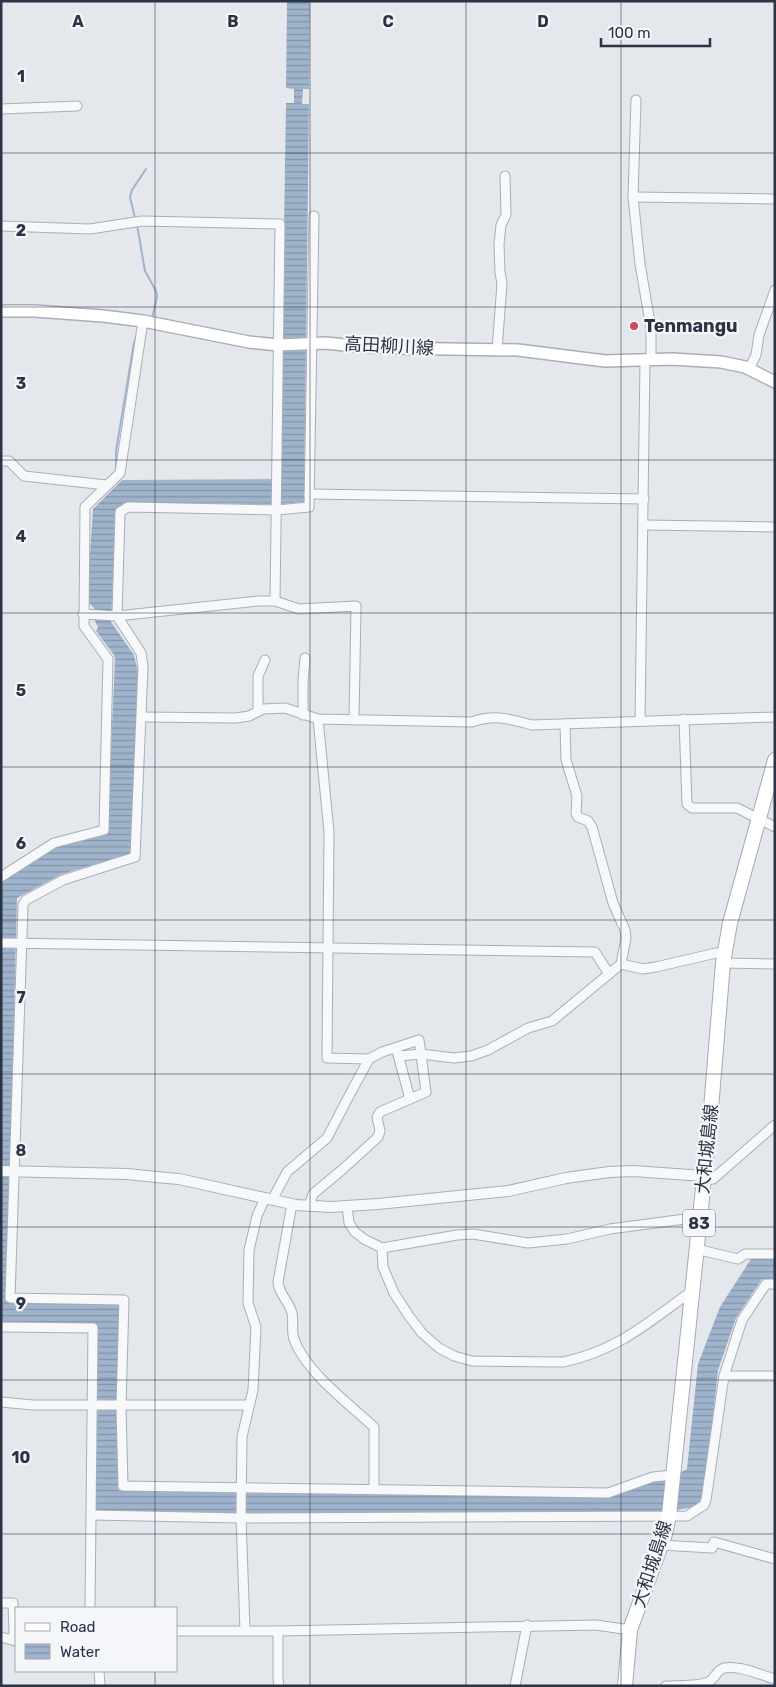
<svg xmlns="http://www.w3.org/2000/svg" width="776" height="1687" font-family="Rubik,'Noto Sans JP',sans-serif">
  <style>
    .water { fill: url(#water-rules) }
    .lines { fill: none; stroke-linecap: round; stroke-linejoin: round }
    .stream { stroke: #9fb4cc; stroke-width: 2 }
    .minor-casing { stroke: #a9aeb7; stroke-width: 11 }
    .tertiary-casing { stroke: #a9aeb7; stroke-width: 12 }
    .secondary-casing { stroke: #a9aeb7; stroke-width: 14 }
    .primary-casing { stroke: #a3abb8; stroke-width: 16 }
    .minor { stroke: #f7f8fa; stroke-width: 9 }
    .tertiary { stroke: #f7f8fa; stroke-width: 10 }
    .secondary { stroke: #fff; stroke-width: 11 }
    .primary { stroke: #fff; stroke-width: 14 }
    .grid { fill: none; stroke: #2b3445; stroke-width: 1; stroke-opacity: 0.55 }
    .poi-dot { fill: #d1495b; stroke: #f4f6f9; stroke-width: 2 }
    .labels { text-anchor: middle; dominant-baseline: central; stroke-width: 4.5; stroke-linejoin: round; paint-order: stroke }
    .shield { fill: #f4f6f9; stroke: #676e7b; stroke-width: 1 }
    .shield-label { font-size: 16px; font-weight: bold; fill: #2b3445 }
    .poi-label { font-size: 18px; font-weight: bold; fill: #2b3445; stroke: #f4f6f9; text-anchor: start }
    .street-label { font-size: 18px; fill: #2b3445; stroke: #f4f6f9 }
    .grid-label { font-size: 16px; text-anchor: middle; font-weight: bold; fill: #2b3445; stroke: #f4f6f9; stroke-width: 4.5; stroke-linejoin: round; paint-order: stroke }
  </style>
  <defs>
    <pattern id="water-rules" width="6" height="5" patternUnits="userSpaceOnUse" patternTransform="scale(1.25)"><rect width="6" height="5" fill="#9fb4cc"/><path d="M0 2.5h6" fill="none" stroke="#8293a7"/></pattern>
  </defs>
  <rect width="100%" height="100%" fill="#e4e7ec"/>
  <!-- water -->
  <polygon class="water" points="287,1 310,1 309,89 303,89 302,104 309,104 304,502 280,504 123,503 116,510 111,622 134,655 138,672 132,853 62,874 17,898 7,1301 119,1303 118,1490 609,1498 655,1481 665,1481 687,1469 698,1364 720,1307 751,1259 775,1259 775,1279 762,1279 736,1318 718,1370 705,1490 700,1502 690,1508 658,1512 246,1514 94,1511 97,1327 1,1324 1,881 56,847 107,834 115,660 114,655 96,631 98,627 94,619 94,608 87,601 93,509 122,480 280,479 286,103 294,103 294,89 286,88"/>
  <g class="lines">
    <!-- stream -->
    <g class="stream">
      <polyline points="135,218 130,197 132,190 146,169"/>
      <polyline points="137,225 145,271 156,291 157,297 152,319"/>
      <polyline points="116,470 116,451 134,343 137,335"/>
    </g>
    <defs>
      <g id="minor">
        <polyline points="636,100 633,197 640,264 651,328 651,360"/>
        <polyline points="1,109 77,106"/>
        <polyline points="633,197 775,199"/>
        <polyline points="314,216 309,507 277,510 128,507 120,512 117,616 141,653 143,667 135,857 63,880 26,900 23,905 10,1298 124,1300 121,1406 123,1486 608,1493 653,1477 673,1475"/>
        <polyline points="1,226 90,229 142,221 280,224 275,601"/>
        <polyline points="497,350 502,284 500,272 499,244 501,225 506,215 505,176"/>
        <polyline points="749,369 756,355 759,335 775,290"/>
        <polyline points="1,461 9,461 24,476 106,485"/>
        <polyline points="309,494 644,499"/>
        <polyline points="643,525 775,527"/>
        <polyline points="83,614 117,616 258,601 275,601 299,609 356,606 354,720"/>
        <polyline points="258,711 258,676 265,660"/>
        <polyline points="303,715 303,681 305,658"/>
        <path d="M142 717 236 718 249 716 263 709 285 708 318 719 472 722C495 714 509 719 532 725L775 717"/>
        <polyline points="684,719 687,804 692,808 737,808 775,827"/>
        <polyline points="640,721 645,360"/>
        <polyline points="1,877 54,843 104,830 108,659 84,626 85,507 120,473 143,321"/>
        <polyline points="1,943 595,952 609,974"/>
        <polyline points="723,963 775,964"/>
        <polyline points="621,964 643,969 656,967 716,953 725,953"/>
        <polyline points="397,1051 410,1099"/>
        <polyline points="399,1056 421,1054 454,1058 471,1056 488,1050 528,1028 552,1021 621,964 626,938 625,930 613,903 592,827 588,821 578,817 576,813 577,796 566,760 565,724"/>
        <polyline points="703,1180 713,1179 775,1125"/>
        <polyline points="272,1200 287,1172 327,1138 350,1094 369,1059"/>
        <path d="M292 1204 278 1282C279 1295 289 1301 292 1313 294 1321 291 1331 294 1339 305 1371 349 1404 374 1427V1489"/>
        <polyline points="309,1206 313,1194 343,1169 378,1137 380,1131 377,1117 380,1112 426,1092 419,1040 382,1052 369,1059 327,1058 329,832 318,719"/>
        <polyline points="347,1206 349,1223 355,1232 364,1239 382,1248 457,1235 473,1234 528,1243 567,1239 610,1229 700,1217"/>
        <path d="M382 1248 383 1267 394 1293 409 1316 422 1333 439 1348 454 1356 472 1361 563 1362C617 1351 649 1322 692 1291"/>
        <polyline points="696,1249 738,1259 745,1254 775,1254"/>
        <polyline points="1,1327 93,1328 90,1608"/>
        <polyline points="724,1376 775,1376"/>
        <polyline points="1,1402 33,1405 249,1405"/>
        <polyline points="91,1515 241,1518 687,1516 704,1505 706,1500 724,1376 742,1320 766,1284 775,1284"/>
        <polyline points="661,1545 712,1548 714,1542 775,1559"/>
        <polyline points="1,1603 13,1603 14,1632 13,1640"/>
        <polyline points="245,1630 241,1518 242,1437 253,1390 256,1327 248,1303 249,1250 257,1216 265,1198"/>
        <polyline points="176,1631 278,1631 596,1625 630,1630"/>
        <polyline points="278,1631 278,1679 279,1686"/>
        <polyline points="1,1637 16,1641"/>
        <polyline points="99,1671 100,1686"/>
        <polyline points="515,1686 527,1625"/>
        <path d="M666 1686C677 1685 701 1687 710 1681 715 1678 717 1670 724 1668 740 1665 760 1675 775 1679"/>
      </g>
      <polyline id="tertiary" points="1,1171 127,1174 156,1177 179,1179 296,1205 331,1207 378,1204 508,1191 566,1178 609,1172 633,1171 704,1176"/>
      <polyline id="secondary" points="1,311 35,311 103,316 143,321 249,342 278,345 326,343 355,346 387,348 518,350 605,361 672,359 721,362 745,367 775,382"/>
      <polyline id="primary" points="625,1686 630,1630 665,1534 669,1515 710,1121 723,963 730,923 775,760"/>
    </defs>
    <!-- minor casing -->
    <use href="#minor" class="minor-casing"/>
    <!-- tertiary casing -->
    <use href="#tertiary" class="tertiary-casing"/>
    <!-- secondary casing -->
    <use href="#secondary" class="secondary-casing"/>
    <!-- primary casing -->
    <use href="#primary" class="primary-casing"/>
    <!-- minor -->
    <use href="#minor" class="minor"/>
    <!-- tertiary -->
    <use href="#tertiary" class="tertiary"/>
    <!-- secondary -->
    <use href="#secondary" class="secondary"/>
    <!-- primary -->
    <use href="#primary" class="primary"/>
  </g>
  <!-- grid -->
  <path class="grid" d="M155 1V1608M310 1V1686M466 1V1686M621 1V1686M1 153H775M1 307H775M1 460H775M1 613H775M1 767H775M1 920H775M1 1074H775M1 1227H775M1 1380H775M1 1534H775M155 1671V1686"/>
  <!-- markers -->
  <circle class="poi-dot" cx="634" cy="326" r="5"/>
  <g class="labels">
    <!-- shield labels -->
    <rect class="shield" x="683" y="1209.5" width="32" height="27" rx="4"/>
    <g class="shield-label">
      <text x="699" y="1223">83</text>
    </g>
    <!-- poi labels -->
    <g class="poi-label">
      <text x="644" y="326">Tenmangu</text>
    </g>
    <!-- street labels -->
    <g class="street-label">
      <text transform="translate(389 346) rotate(3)">高田柳川線</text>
      <text transform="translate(707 1149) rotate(-84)">大和城島線</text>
      <text transform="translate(652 1564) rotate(-72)">大和城島線</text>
    </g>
  </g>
  <g class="grid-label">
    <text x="78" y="27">A</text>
    <text x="233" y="27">B</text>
    <text x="388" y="27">C</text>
    <text x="543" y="27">D</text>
    <text x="21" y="82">1</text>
    <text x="21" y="236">2</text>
    <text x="21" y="389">3</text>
    <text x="21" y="542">4</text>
    <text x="21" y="696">5</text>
    <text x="21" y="849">6</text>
    <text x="21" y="1003">7</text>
    <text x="21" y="1156">8</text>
    <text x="21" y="1309">9</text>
    <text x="21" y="1463">10</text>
  </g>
  <!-- border -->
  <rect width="776" height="1687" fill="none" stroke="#2b3445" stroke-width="5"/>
  <!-- legend -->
  <rect x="15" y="1607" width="162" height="65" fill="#f4f6f9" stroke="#a4a8b1"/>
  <rect x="25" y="1623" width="25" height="8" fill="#ffffff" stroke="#a4a8b1"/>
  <text x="60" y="1632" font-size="15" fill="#2b3445">Road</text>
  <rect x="25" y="1644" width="25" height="15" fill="url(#water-rules)" stroke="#a4a8b1"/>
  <text x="60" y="1657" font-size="15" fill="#2b3445">Water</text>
  <!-- scale -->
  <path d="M601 38v8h109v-8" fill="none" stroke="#2b3445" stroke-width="2.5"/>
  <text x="608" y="38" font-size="15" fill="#2b3445" stroke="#f4f6f9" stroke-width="4" paint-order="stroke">100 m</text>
</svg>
